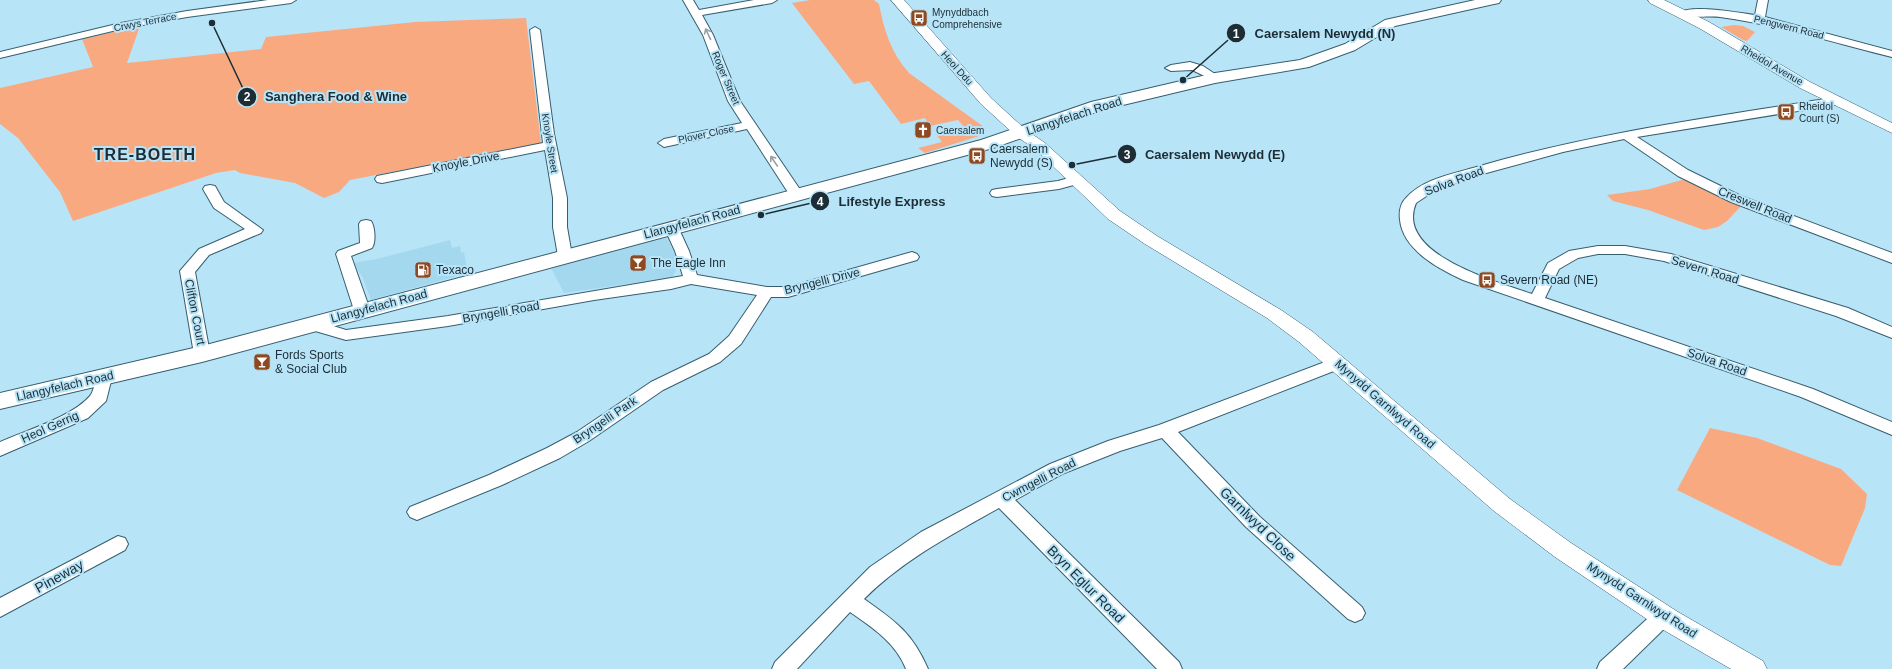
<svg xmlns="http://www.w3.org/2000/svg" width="1892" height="669" font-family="Helvetica,sans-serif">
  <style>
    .built { fill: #a4d8ef }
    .green { fill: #f9a980 }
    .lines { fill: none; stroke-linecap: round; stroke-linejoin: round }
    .minor-casing { stroke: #365e6f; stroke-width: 2 }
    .tertiary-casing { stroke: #365e6f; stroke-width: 1 }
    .secondary-casing { stroke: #365e6f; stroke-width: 2 }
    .minor { fill: #fff; fill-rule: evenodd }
    .tertiary { fill: #fff; fill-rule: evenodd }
    .secondary { fill: #fff; fill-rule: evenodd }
    .oneway { stroke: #99a0a4 }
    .labels { text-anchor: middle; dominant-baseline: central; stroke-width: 4; stroke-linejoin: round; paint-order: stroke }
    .far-poi-label { font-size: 10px; fill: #1c2d35; stroke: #b8e4f8; text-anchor: start }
    .far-street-label { font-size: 10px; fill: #1c2d35; stroke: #b8e4f8 }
    .street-label { font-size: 12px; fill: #1c2d35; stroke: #b8e4f8 }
    .poi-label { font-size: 12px; fill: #1c2d35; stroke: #b8e4f8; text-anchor: start }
    .near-street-label { font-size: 14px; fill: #1c2d35; stroke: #b8e4f8 }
    .district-label { font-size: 16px; font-weight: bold; letter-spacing: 1px; fill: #1c2d35; stroke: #b8e4f8 }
    .leader { fill: none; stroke: #1c2d35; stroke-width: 1.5 }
    .callout-dot { fill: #1c2d35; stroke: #b8e4f8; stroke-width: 1.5 }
    .mark-label { font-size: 12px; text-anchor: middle; font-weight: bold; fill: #fff }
    .callout-label { font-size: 13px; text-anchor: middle; font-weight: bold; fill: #1c2d35; stroke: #b8e4f8; stroke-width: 4; stroke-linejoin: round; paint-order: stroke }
  </style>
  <rect width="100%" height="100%" fill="#b8e4f8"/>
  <!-- built -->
  <g class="built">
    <polygon points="658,238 667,238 675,255 676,271 673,276 668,278 564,293 551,268"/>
    <polygon points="450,240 452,248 460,246 461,253 464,252 468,273 371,300 362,276 352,263 377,259"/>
  </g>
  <!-- green -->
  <g class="green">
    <path d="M810 0H874L879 4C884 30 891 53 909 73L984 127 979 136 925 153 918 148 942 142 936 134 965 128 958 120 930 126 925 118 901 124 869 81 854 84 792 3Z"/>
    <polygon points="526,18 541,143 350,180 339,192 324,198 295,183 240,173 235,170 216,173 73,221 60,192 18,138 0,124 0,88 93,67 82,39 140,26 127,63 261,49 266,37 415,22"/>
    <polygon points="1734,25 1743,26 1755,32 1747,41 1743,40 1721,27"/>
    <polygon points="1685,179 1741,206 1727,221 1718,227 1704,230 1648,210 1613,201 1607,195 1650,189"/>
    <polygon points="1710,428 1757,438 1841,469 1867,494 1865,508 1841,566 1830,565 1677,490"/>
  </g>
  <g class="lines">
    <defs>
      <g id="minor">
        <polygon points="268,0 296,0 291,3 187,17 121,29 0,58 0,52 121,23 187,11"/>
        <polygon points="683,0 693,0 699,10 754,0 777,0 772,3 702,15 713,35 740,101 803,194 801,197 791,197 747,129 664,147 658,143 664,139 742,123 728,101 703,35"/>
        <path d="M1758 0H1768L1765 17 1892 51V57C1835 43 1779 25 1720 17 1711 15 1683 19 1679 14 1688 3 1740 13 1755 15Z"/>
        <polygon points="535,27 540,30 554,134 567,198 567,227 572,256 570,259 560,259 558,256 553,227 553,198 545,150 382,183 377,182 375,179 377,176 382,175 543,143 530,30"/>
        <polygon points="1190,62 1203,66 1221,78 1215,81 1192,70 1171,71 1165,68 1171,65"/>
        <path d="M1837 97 1841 98 1843 101 1841 104 1637 137 1688 170 1741 196 1892 253V263L1731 202 1678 176 1624 139 1563 152 1479 175 1437 189 1416 203C1394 255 1499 282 1532 294L1548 263 1569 251 1598 246H1625L1671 254 1848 308 1892 327V338L1836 316 1664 261 1625 254H1598L1578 258 1559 269 1545 298 1813 389 1892 422V435L1801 397 1463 280C1439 269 1403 250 1400 220 1399 212 1400 204 1406 198 1423 178 1457 173 1480 166 1597 132 1717 117 1837 97Z"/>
        <polygon points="1076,176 1081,177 1083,180 1081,183 1059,189 997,197 992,196 990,193 992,190 997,189 1058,181"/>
        <polygon points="210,185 215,186 224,202 263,230 261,233 209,255 195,272 210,354 208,358 202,360 196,358 194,354 180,271 199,249 245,229 214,208 203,189 205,186"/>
        <path d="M366 220 371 221C375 227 376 242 372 248L351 256 370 310 368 314 362 315 356 314 354 310 336 254 338 251 360 243 359 224 361 221Z"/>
        <polygon points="671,223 676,224 678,227 689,251 697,275 767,287 788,287 912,252 917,254 919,257 917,260 788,297 771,297 741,344 720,362 663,390 589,441 560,458 502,485 424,517 417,520 410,517 407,512 410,507 489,475 547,448 577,432 651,382 709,354 729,336 757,295 691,284 671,289 594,300 448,326 346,340 305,328 303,324 305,320 311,319 346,330 448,316 683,276 675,251 664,227 666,224"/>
        <path d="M1338 357 1344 359 1346 363 1344 367 1178 432 1260 517 1362 607 1365 613 1362 619 1355 622 1348 619 1246 527 1162 438 1120 451 1062 474 1015 500 1179 662 1182 669H1157L999 508C951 535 903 560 864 599 895 621 912 632 928 669H906C896 643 873 628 850 612L797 669H772L775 662 870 567 921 532 1050 464 1108 441 1159 425Z"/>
        <path d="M104 371 110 373 112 377 106 401 88 418 0 456V442C27 430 72 417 90 396 95 390 94 380 98 373Z"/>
        <polygon points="118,536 125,538 128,544 125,550 0,617 0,598"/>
        <polygon points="1664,607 1671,610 1674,616 1671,622 1623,669 1597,669 1600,662 1657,610"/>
      </g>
      <g id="tertiary">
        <polygon points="891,0 904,0 991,98 1026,130 1045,143 1120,211 1157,236 1281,310 1313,332 1510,499 1571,543 1678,612 1763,661 1767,669 1731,669 1660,628 1555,557 1494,511 1299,342 1267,318 1145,244 1108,219 1035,149 1016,136 981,104"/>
        <polygon points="1648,0 1664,0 1709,22 1810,82 1892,123 1892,133 1800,88 1699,28 1650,3"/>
      </g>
      <polygon id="secondary" points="1475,0 1501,0 1499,3 1494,4 1395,26 1355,50 1309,67 1215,83 1102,110 993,148 202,362 0,409 0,393 202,346 981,140 1091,102 1215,73 1300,60 1345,44 1385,20"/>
    </defs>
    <!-- minor casing -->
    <use href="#minor" class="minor-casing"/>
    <!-- tertiary casing -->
    <use href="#tertiary" class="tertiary-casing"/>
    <!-- secondary casing -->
    <use href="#secondary" class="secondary-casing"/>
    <!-- minor -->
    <use href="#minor" class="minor"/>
    <!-- tertiary -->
    <use href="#tertiary" class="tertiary"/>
    <!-- secondary -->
    <use href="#secondary" class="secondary"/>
  </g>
  <!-- one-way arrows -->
  <defs><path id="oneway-shaft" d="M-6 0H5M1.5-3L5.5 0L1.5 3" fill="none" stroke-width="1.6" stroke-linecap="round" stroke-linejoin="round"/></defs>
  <g class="oneway">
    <use href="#oneway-shaft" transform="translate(708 34) rotate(-115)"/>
    <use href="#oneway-shaft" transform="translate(774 161) rotate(-124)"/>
  </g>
  <!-- icons -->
  <defs>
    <symbol id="bus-square" viewBox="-11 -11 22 22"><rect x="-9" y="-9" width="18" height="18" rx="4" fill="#8f4921" stroke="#b8e4f8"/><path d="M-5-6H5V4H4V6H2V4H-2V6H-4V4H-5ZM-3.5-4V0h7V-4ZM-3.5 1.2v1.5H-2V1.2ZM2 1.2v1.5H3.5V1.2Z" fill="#fff"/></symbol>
    <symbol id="church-square" viewBox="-11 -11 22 22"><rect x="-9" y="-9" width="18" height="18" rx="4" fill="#8f4921" stroke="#b8e4f8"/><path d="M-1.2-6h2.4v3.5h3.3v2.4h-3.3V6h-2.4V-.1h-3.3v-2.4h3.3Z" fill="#fff"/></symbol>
    <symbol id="bar-square" viewBox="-11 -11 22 22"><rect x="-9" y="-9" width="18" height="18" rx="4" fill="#8f4921" stroke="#b8e4f8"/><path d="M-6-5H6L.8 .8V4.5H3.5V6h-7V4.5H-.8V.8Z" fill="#fff"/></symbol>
    <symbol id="fuel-square" viewBox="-11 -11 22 22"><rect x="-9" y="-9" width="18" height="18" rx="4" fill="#8f4921" stroke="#b8e4f8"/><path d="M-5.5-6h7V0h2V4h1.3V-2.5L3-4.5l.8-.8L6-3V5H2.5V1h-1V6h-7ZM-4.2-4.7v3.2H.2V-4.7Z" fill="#fff"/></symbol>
  </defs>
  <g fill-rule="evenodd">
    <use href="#bus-square" x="909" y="8" width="20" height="20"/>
    <use href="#bus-square" x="1776" y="102" width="20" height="20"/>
    <use href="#church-square" x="913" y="120" width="20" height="20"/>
    <use href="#bus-square" x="967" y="146" width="20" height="20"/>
    <use href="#bar-square" x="628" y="253" width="20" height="20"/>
    <use href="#fuel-square" x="413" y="260" width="20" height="20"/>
    <use href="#bus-square" x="1477" y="270" width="20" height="20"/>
    <use href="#bar-square" x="252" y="352" width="20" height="20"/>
  </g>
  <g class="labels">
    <!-- far-poi labels -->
    <g class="far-poi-label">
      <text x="932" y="12">Mynyddbach<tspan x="932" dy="12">Comprehensive</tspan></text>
      <text x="1799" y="106">Rheidol<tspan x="1799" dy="12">Court (S)</tspan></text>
      <text x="936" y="130">Caersalem</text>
    </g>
    <!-- far-street labels -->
    <g class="far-street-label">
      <text transform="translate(145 22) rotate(-11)">Crwys Terrace</text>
      <text transform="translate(1789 27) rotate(14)">Pengwern Road</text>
      <text transform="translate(1772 65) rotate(30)">Rheidol Avenue</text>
      <text transform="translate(957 68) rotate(48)">Heol Ddu</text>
      <text transform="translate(726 78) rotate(67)">Roger Street</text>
      <text transform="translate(706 134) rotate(-12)">Plover Close</text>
      <text transform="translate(550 143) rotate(81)">Knoyle Street</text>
    </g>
    <!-- street labels -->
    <g class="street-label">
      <text transform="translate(1074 116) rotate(-18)">Llangyfelach Road</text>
      <text transform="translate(466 162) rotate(-11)">Knoyle Drive</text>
      <text transform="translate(1454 181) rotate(-21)">Solva Road</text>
      <text transform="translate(1755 205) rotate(22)">Creswell Road</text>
      <text transform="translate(692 222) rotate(-15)">Llangyfelach Road</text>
      <text transform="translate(1705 270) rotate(17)">Severn Road</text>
      <text transform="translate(822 281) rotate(-14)">Bryngelli Drive</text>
      <text transform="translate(379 306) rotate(-15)">Llangyfelach Road</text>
      <text transform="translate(195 312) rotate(79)">Clifton Court</text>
      <text transform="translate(501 312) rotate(-10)">Bryngelli Road</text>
      <text transform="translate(1717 362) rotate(19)">Solva Road</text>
      <text transform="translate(65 386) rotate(-13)">Llangyfelach Road</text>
      <text transform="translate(1385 404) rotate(41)">Mynydd Garnlwyd Road</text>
      <text transform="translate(605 420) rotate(-34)">Bryngelli Park</text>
      <text transform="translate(50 427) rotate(-24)">Heol Gerrig</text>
      <text transform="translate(1039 480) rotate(-27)">Cwmgelli Road</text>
      <text transform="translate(1642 600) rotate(33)">Mynydd Garnlwyd Road</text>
    </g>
    <!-- poi labels -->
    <g class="poi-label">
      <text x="990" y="149">Caersalem<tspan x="990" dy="14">Newydd (S)</tspan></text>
      <text x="651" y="263">The Eagle Inn</text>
      <text x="436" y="270">Texaco</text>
      <text x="1500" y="280">Severn Road (NE)</text>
      <text x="275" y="355">Fords Sports<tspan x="275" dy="14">&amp; Social Club</tspan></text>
    </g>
    <!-- near-street labels -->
    <g class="near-street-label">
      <text transform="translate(1258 524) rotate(44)">Garnlwyd Close</text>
      <text transform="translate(59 576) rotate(-29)">Pineway</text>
      <text transform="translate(1086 584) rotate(45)">Bryn Eglur Road</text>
    </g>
    <!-- district labels -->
    <g class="district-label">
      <text x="145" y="154">TRE-BOETH</text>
    </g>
  </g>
  <!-- callouts -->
  <path class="leader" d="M1183 80L1236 33M212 23L247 97M1072 165L1127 154M761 215L820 201"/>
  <g class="callout-dot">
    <circle cx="1183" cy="80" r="4"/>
    <circle cx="212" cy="23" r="4"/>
    <circle cx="1072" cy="165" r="4"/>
    <circle cx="761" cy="215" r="4"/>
    <circle cx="1236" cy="33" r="10"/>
    <circle cx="247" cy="97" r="10"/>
    <circle cx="1127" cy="154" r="10"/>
    <circle cx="820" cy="201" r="10"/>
  </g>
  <g class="mark-label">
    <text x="1236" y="38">1</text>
    <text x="247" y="101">2</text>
    <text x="1127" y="159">3</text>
    <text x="820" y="206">4</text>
  </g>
  <g class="callout-label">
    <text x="1325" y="38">Caersalem Newydd (N)</text>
    <text x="336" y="101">Sanghera Food &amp; Wine</text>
    <text x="1215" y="159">Caersalem Newydd (E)</text>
    <text x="892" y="206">Lifestyle Express</text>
  </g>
</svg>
